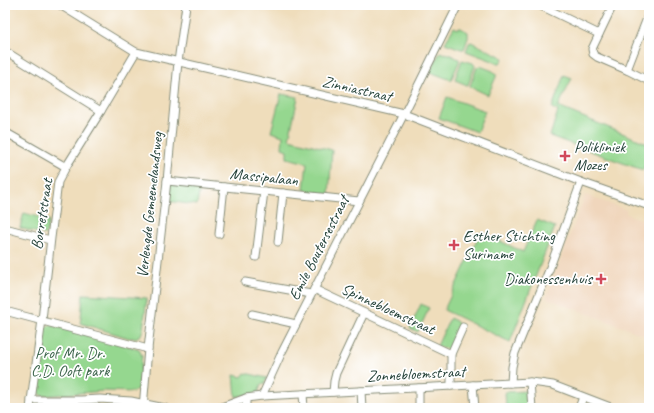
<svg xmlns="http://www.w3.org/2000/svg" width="654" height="413" font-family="Caveat,sans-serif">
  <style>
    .built { fill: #f0d6bc }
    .green { fill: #95d78f; stroke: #5a8a62 }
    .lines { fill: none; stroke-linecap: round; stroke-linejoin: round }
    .minor-casing { stroke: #878d78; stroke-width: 9 }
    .minor { stroke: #fff; stroke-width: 7 }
    .poi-dot { fill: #d1495b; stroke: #fff; stroke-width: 1.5 }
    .labels { text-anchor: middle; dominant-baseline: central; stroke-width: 3.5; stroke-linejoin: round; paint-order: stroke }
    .street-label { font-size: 16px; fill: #1f3d34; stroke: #fff }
    .poi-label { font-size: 16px; fill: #1f3d34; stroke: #fff; text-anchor: start }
    .park-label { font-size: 16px; fill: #3c644b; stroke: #fff }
  </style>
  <rect width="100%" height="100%" fill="#fff"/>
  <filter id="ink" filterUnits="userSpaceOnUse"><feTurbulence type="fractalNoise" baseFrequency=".025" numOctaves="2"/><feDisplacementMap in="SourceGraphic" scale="8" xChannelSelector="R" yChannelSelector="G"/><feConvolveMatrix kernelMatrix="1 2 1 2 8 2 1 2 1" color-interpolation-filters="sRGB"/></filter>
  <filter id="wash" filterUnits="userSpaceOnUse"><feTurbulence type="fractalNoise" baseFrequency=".012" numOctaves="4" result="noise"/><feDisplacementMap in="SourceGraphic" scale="16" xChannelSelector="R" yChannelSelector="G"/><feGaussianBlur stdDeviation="0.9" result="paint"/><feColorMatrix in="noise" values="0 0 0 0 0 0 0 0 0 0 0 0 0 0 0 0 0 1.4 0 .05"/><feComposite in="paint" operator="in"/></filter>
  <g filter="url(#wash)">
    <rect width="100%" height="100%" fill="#efddbb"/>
    <!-- built -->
    <polygon class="built" points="585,195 627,210 626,214 649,222 649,337 546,298"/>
    <!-- green -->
    <g class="green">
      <polygon points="454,27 458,29 459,27 468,32 468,38 464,49 461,49 445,43"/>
      <polygon points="471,42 502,57 503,59 500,63 498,63 466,51 469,43"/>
      <polygon points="440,52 445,54 446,53 459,59 459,62 451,80 430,72"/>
      <polygon points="462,60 473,63 475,66 468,85 467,85 455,80 455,79"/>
      <polygon points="480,66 493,71 496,74 496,77 488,95 471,87 470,86 477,67"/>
      <polygon points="564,75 572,78 558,107 649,144 649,155 643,170 620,162 550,136 558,111 552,108"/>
      <polygon points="281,94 298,97 289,139 332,150 329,195 304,190 307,163 287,158 287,150 282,148 283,136 271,132"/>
      <polygon points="447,97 485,111 477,132 439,118"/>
      <polygon points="170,183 200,187 197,205 167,201"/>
      <polygon points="24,213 49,220 46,234 42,234 20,228"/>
      <polygon points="537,220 555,227 510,342 444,310 481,232 523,252"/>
      <polygon points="83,294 147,298 143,329 141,335 135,338 129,338 80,323 81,318"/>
      <polygon points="421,304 429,308 418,332 410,328"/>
      <polygon points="450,318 456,321 460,326 450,350 437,346"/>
      <path d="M50 325 139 349 142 356 139 385 138 389 133 392 104 391 43 396C38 394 37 391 36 386L43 329 46 327Z"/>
      <polygon points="245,373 267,378 264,384 261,385 258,393 249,394 236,397 234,375 242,377"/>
      <polygon points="529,391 531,408 506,408 505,392"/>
    </g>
  </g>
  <g filter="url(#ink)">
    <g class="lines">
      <defs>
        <g id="minor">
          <polyline points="60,5 136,52 404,114 581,182 649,206"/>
          <polyline points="539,5 599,34"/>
          <polyline points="613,5 592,49 593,54 597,57 627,70 649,81"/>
          <polyline points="5,51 101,111"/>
          <polyline points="627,70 649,13"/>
          <polyline points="5,132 66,167"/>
          <polyline points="167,181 359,201"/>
          <polyline points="5,228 50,240"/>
          <polyline points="219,234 224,187"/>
          <polyline points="278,242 283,193"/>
          <polyline points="256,257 264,191"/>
          <polyline points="245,282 311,294"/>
          <polyline points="314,289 451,354"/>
          <polyline points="5,311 148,349"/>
          <polyline points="252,314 296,324"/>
          <polyline points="530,382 532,408"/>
          <polyline points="511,383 512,367 515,353 549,270 581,182"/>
          <polyline points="473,385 475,408"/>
          <polyline points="451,386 451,354 463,327"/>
          <polyline points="419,388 419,408"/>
          <polyline points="361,391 362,408"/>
          <polyline points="333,392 334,381 336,373 364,313"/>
          <polyline points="303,394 304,408"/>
          <polyline points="262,396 282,352 404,114 458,5"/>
          <polyline points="246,398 246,408"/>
          <polyline points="31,400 81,400 100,399 115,400 131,401 165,408"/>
          <polyline points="30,408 42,320 51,238 58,182 66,167 101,111 136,52"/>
          <polyline points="143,408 148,349 167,181 178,62 186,5"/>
          <polyline points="219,408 246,398 262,396 530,382 539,383 553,385 613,408"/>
          <polyline points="579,408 583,397"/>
        </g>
      </defs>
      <!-- minor casing -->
      <use href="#minor" class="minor-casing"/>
      <!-- minor -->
      <use href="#minor" class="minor"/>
    </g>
  </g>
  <!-- markers -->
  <g class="poi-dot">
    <path d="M563 150h4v4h4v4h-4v4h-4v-4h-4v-4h4z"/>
    <path d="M452 239h4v4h4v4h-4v4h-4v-4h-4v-4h4z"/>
    <path d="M599 273h4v4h4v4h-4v4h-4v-4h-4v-4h4z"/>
  </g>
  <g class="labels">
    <!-- street labels -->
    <g class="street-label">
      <text transform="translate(357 89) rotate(13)">Zinniastraat</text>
      <text transform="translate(264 177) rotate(6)">Massipalaan</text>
      <text transform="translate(150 205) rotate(-84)">Verlengde Gemeenelandsweg</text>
      <text transform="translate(42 214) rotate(-81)">Borretstraat</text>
      <text transform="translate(319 248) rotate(-63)">Emile Boutersestraat</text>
      <text transform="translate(388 309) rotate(25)">Spinnebloemstraat</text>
      <text transform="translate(416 374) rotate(-3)">Zonnebloemstraat</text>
    </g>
    <!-- poi labels -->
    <g class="poi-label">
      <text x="574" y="147">Polikliniek<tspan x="574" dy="18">Mozes</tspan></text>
      <text x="463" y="236">Esther Stichting<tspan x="463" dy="18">Suriname</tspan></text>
      <text x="592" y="279" text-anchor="end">Diakonessenhuis</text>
    </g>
    <!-- park labels -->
    <g class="park-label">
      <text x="70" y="353">Prof Mr. Dr.<tspan x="70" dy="18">C,D. Ooft park</tspan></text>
    </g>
  </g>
  <!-- margin -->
  <rect width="654" height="413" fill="none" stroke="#fff" stroke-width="20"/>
</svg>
